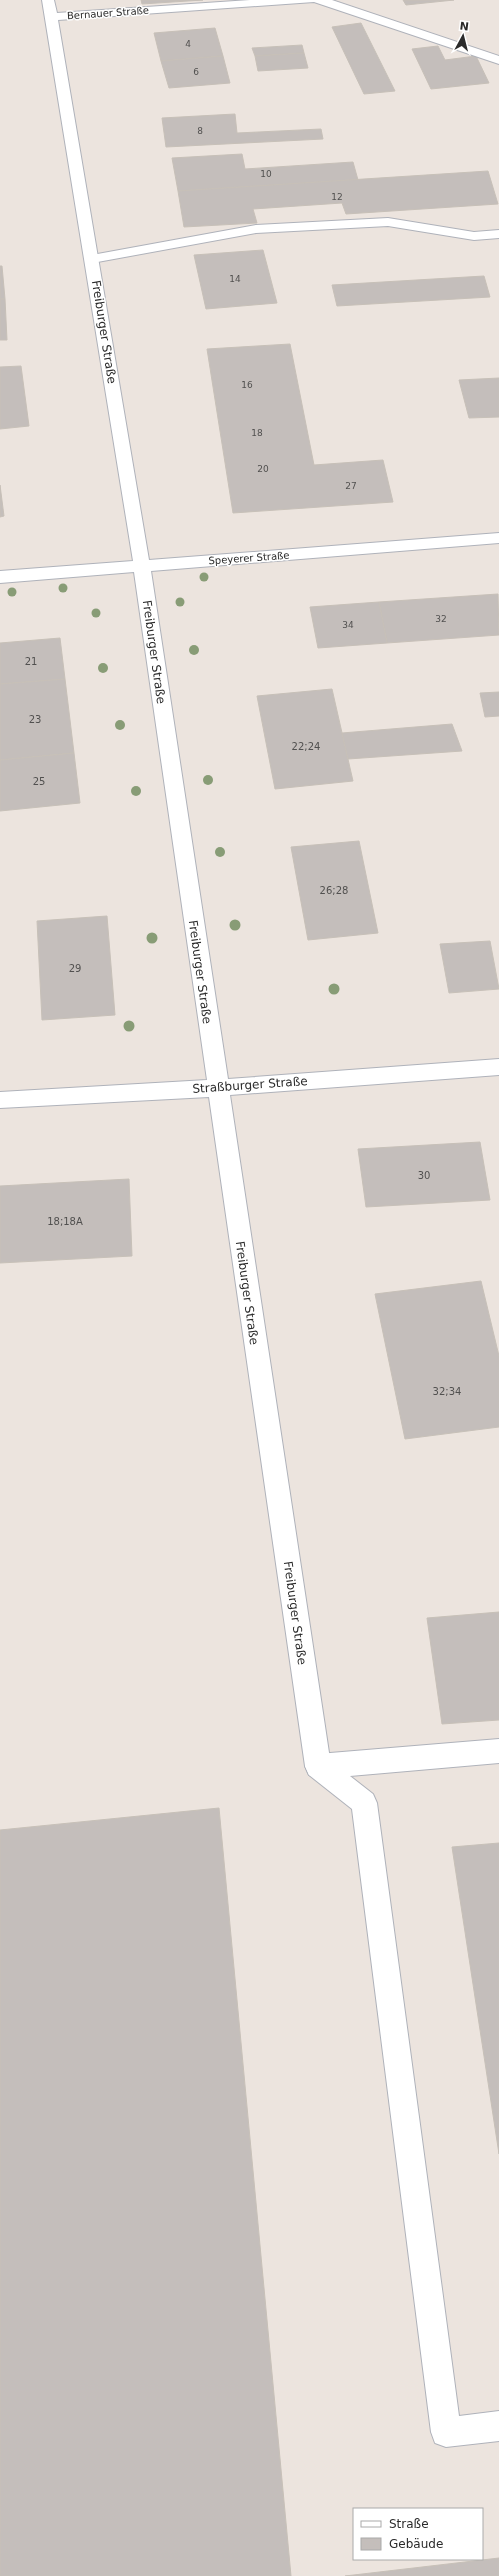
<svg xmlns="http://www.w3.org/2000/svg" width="499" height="2576" font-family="'DejaVu Sans',sans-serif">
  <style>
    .building { fill: #c4bebb; stroke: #c7c0b8 }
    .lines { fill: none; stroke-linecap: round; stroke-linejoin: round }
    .lane-casing { stroke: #afb2ba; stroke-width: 2 }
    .street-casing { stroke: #afb2ba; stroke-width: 2 }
    .lane { fill: #fff; fill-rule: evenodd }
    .street { fill: #fff; fill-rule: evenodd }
    .tree { fill: #889c76 }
    .labels { text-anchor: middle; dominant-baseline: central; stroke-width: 3; stroke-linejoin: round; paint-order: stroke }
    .far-number-label { font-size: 9px; fill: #51504f }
    .far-street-label { font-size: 10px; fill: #2b2b2b; stroke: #fff }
    .number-label { font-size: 10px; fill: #51504f }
    .street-label { font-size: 12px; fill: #2b2b2b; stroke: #fff }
  </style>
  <rect width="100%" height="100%" fill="#ece4de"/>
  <!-- building -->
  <g class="building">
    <polygon points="141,0 203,0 142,4"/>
    <polygon points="403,0 454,0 406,5"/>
    <polygon points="361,23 395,91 364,94 332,27"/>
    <polygon points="215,28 223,56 161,61 154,33"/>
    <polygon points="302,45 304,53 255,56 252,48"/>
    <polygon points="438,46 445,60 476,56 489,83 431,89 412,49"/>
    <polygon points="304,53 308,68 258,71 255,56"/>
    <polygon points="223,56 230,83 169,88 161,61"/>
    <polygon points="235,114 237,133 321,129 323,139 166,147 162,118"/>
    <polygon points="242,154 245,169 353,162 358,180 178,191 172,158"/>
    <polygon points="488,171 498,204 346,214 342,203 253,209 257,223 184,227 178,191"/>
    <polygon points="263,250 277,303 206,309 194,255"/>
    <polygon points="0,266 2,266 5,299 0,299"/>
    <polygon points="484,276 490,297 337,306 332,285"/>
    <polygon points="0,299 5,299 7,340 0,340"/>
    <polygon points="290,344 314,465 383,460 393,502 233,513 207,349"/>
    <polygon points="21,366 29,426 0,429 0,367"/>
    <polygon points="499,378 499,417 469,418 459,380"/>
    <polygon points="0,485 4,516 0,517"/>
    <polygon points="498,594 499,635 387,643 379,602"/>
    <polygon points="379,602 387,643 318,648 310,607"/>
    <polygon points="60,638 65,679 0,684 0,643"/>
    <polygon points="65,679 74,753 0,760 0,684"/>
    <polygon points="332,689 353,781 275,789 257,696"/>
    <polygon points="499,692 499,716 485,717 480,693"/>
    <polygon points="452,724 462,751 348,759 342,733"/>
    <polygon points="74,753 80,803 0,811 0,760"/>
    <polygon points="359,841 378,933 308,940 291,847"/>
    <polygon points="107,916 115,1015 42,1020 37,921"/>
    <polygon points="490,941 499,989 449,993 440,944"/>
    <polygon points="480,1142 490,1200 366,1207 358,1149"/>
    <polygon points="129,1179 132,1256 0,1263 0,1186"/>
    <polygon points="481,1281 499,1356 499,1427 405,1439 375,1294"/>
    <polygon points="499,1612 499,1720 442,1724 427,1618"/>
    <polygon points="219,1808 291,2576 0,2576 0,1830"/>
    <polygon points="499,1843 499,2154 452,1847"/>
    <polygon points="499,2558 499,2576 345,2576"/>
  </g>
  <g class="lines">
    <defs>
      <g id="lane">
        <polygon points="388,218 474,232 499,230 499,238 474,240 388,226 256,233 92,263 85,259 92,255 256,225"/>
        <polygon points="499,1739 499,1763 350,1776 373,1794 377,1803 459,2416 499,2411 499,2441 446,2447 435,2443 431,2432 352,1809 309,1775 305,1766 309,1757 318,1754"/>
      </g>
      <polygon id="street" points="42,0 54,0 57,13 250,0 332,0 499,56 499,64 314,2 58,20 149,560 499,533 499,543 151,571 228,1079 499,1059 499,1075 230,1095 331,1766 327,1775 318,1778 309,1775 305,1766 209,1097 0,1108 0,1092 207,1080 134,572 0,583 0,571 133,561"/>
    </defs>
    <!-- lane casing -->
    <use href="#lane" class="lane-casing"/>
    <!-- street casing -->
    <use href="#street" class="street-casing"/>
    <!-- lane -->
    <use href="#lane" class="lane"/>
    <!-- street -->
    <use href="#street" class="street"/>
  </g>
  <!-- trees -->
  <g class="tree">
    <circle cx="204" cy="577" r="4.5"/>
    <circle cx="63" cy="588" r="4.5"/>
    <circle cx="12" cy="592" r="4.5"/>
    <circle cx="180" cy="602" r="4.5"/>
    <circle cx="96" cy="613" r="4.5"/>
    <circle cx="194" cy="650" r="5"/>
    <circle cx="103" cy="668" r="5"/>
    <circle cx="120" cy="725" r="5"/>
    <circle cx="208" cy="780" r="5"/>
    <circle cx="136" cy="791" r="5"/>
    <circle cx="220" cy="852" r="5"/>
    <circle cx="235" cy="925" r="5.5"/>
    <circle cx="152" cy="938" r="5.5"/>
    <circle cx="334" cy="989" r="5.5"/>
    <circle cx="129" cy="1026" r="5.5"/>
  </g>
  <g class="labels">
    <!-- far-number labels -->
    <g class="far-number-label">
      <text x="188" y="44">4</text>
      <text x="196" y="72">6</text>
      <text x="200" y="131">8</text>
      <text x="266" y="174">10</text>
      <text x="337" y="197">12</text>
      <text x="235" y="279">14</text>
      <text x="247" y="385">16</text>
      <text x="257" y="433">18</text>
      <text x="263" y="469">20</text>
      <text x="351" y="486">27</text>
      <text x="441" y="619">32</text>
      <text x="348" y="625">34</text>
    </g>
    <!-- far-street labels -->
    <g class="far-street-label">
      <text transform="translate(108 13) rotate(-4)">Bernauer Straße</text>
      <text transform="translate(249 558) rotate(-4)">Speyerer Straße</text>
    </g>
    <!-- number labels -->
    <g class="number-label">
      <text x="31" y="661">21</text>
      <text x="35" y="719">23</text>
      <text x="306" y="746">22;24</text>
      <text x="39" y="781">25</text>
      <text x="334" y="890">26;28</text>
      <text x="75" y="968">29</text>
      <text x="424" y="1175">30</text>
      <text x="65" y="1221">18;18A</text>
      <text x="447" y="1391">32;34</text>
    </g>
    <!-- street labels -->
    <g class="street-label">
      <text transform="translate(104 332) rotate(81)">Freiburger Straße</text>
      <text transform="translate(154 652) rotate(82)">Freiburger Straße</text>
      <text transform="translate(200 972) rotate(82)">Freiburger Straße</text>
      <text transform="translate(250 1085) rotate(-4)">Straßburger Straße</text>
      <text transform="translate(247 1293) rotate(82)">Freiburger Straße</text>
      <text transform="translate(295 1613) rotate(82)">Freiburger Straße</text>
    </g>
  </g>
  <!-- legend -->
  <rect x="353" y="2508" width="130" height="52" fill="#ffffff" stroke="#aaaaaa"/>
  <rect x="361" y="2521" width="20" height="6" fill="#ffffff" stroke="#aaaaaa"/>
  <text x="389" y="2528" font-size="12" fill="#2b2b2b">Straße</text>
  <rect x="361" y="2538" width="20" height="12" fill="#c4bebb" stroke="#aaaaaa"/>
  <text x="389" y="2548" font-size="12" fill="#2b2b2b">Gebäude</text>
  <!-- north arrow -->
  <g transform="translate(463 36) rotate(7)" stroke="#ffffff" stroke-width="3" paint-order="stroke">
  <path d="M0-3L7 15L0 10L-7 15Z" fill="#2b2b2b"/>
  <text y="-6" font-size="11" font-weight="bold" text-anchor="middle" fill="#2b2b2b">N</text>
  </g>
</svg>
